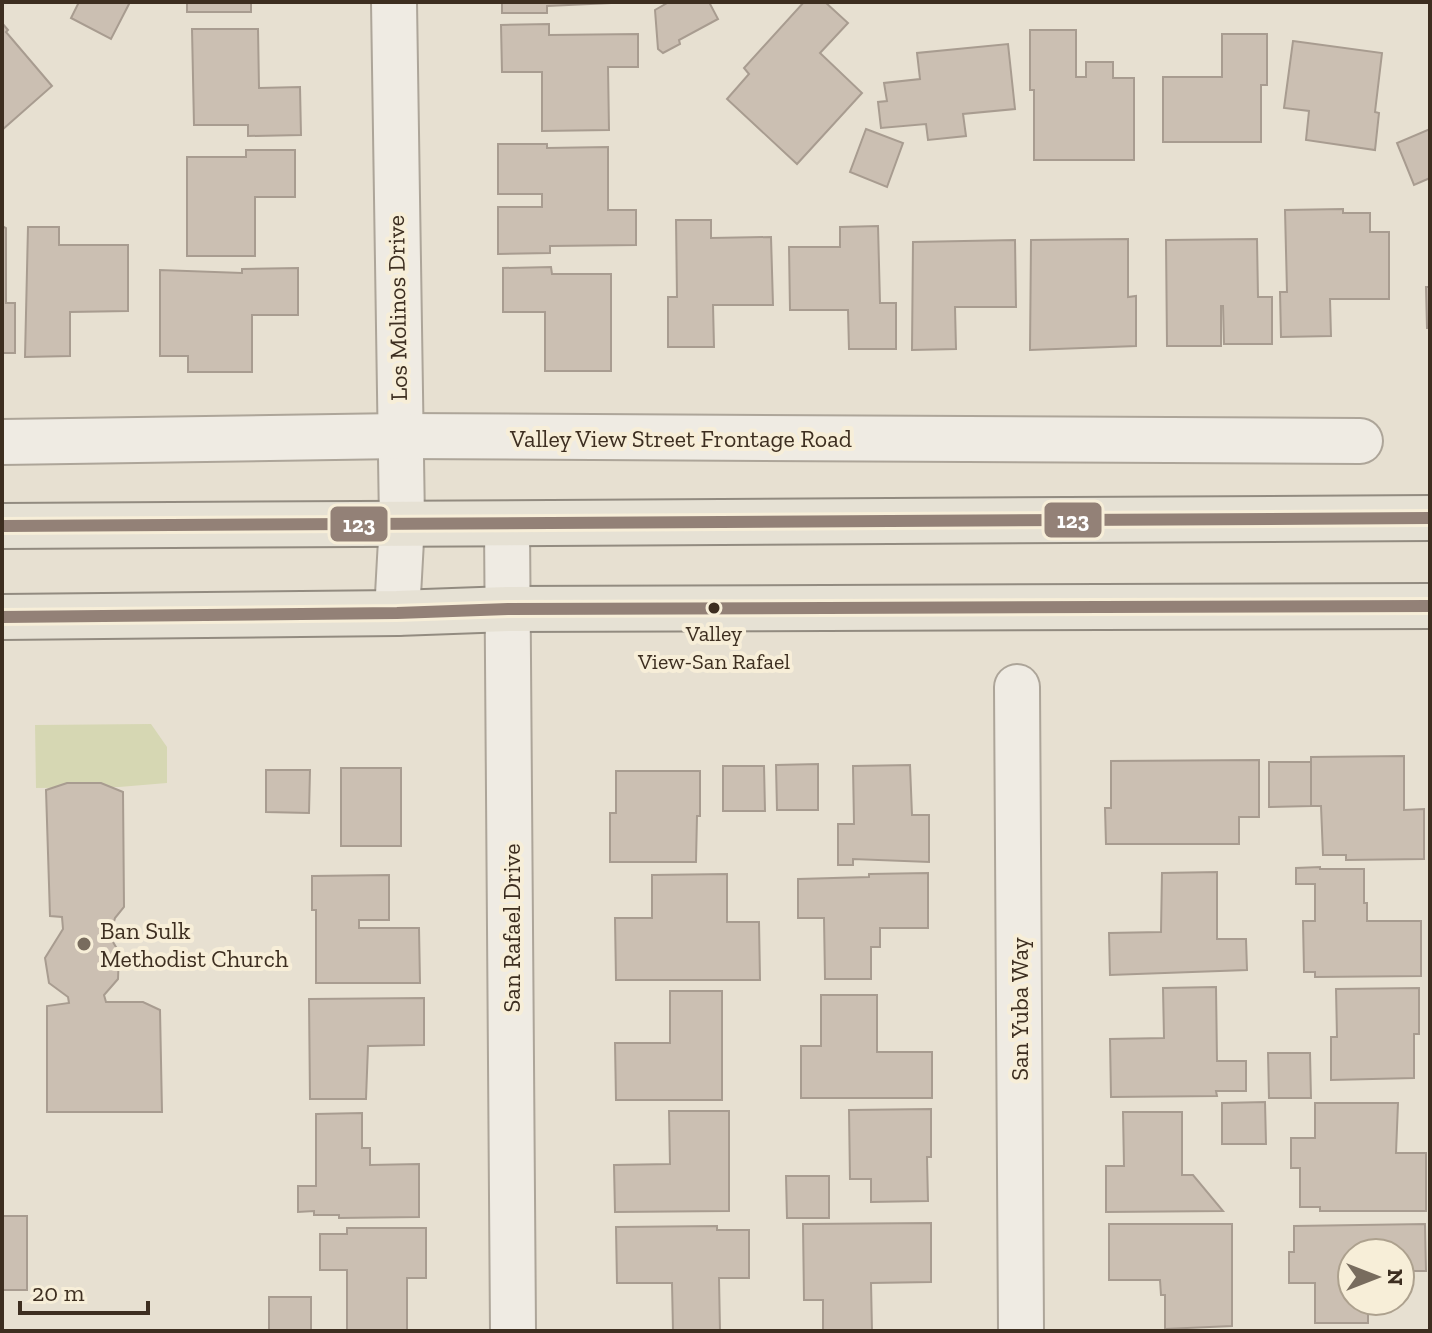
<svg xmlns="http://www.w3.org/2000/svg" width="1432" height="1333" font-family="'Zilla Slab',serif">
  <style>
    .green { fill: #d6d7b3 }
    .building { fill: #cbbfb2; stroke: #a89c90; stroke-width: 2 }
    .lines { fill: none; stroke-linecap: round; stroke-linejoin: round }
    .street-casing { stroke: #ada599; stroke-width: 48 }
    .primary-casing { stroke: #928b80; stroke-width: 48 }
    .street { stroke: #efebe3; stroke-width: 44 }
    .primary { stroke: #e6e1d4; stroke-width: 44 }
    .bus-1-casing { stroke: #f7eed8; stroke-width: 18 }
    .bus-1 { stroke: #938177; stroke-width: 12 }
    .bus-dot { fill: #3d2e20; stroke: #f7eed8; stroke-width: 3 }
    .poi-dot { fill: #786c5e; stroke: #f7eed8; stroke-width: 3 }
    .labels { text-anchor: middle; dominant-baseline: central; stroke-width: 8; stroke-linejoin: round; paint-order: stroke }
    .bus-label { font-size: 22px; fill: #3d2e20; stroke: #f7eed8 }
    .street-label { font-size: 24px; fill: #3d2e20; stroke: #f7eed8 }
    .poi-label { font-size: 24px; fill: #3d2e20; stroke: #f7eed8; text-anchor: start }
    .line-badge { stroke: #f7eed8; stroke-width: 3 }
    .badge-label { font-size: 22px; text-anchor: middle; font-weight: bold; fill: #fff }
  </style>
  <rect width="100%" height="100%" fill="#e7e0d1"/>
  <!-- green -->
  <polygon class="green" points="151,724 167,747 167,783 119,787 36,788 35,725"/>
  <!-- building -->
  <g class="building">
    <polygon points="79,2 126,2 129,4 111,39 71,18"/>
    <rect x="187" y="2" width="64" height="10"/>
    <polygon points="502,2 633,2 547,6 547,13 502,13"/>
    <polygon points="669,2 709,2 718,19 679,40 680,44 663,53 658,49 655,10"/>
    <polygon points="804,2 825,2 848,23 820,53 862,93 797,164 727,99 749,74 744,68"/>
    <polygon points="2,23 8,30 6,32 52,86 2,130"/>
    <polygon points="549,24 549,35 638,34 638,67 608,67 609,130 542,131 542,72 502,72 501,25"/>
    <polygon points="192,29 258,29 259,88 300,87 301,135 248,136 248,125 194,125"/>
    <polygon points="1030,30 1076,30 1076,77 1086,77 1086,62 1113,62 1113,78 1134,78 1134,160 1034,160 1034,90 1030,90"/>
    <polygon points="1222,34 1267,34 1267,85 1261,85 1261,142 1163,142 1163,77 1222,77"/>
    <polygon points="1293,41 1382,53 1375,112 1379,113 1375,150 1306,140 1309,111 1284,108"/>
    <polygon points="1008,44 1015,109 963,114 966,136 928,140 926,124 881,128 878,102 887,101 884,83 920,79 917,53"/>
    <polygon points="866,129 903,143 887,187 850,172"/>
    <polygon points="1430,129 1430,178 1414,185 1397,143"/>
    <polygon points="498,144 547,144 547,148 608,147 608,210 636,210 636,245 550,246 550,253 498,254 498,207 542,207 542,194 498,194"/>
    <polygon points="246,150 295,150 295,197 255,197 255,256 187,256 187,157 246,157"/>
    <polygon points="1343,209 1343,213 1370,213 1370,232 1389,232 1389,299 1330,299 1331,336 1281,337 1280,292 1287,292 1285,210"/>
    <polygon points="676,220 711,220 711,238 771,237 773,305 713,305 714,347 668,347 668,297 677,297"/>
    <polygon points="2,226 6,228 6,303 15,303 15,353 2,353"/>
    <polygon points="878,226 880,303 896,303 896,349 849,349 848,310 790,310 789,247 840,247 840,227"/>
    <polygon points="28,227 59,227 59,245 128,245 128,311 70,312 70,356 25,357"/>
    <polygon points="1128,239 1128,297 1136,296 1136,346 1030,350 1031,240"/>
    <polygon points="1257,239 1258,297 1272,297 1272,344 1224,344 1223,306 1221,306 1221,346 1167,346 1166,240"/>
    <polygon points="1015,240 1016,307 955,307 956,349 912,350 913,242"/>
    <polygon points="551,267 552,274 611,274 611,371 545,371 545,312 503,312 503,268"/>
    <polygon points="298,268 298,315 252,315 252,372 188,372 188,356 160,356 160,270 242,273 242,269"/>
    <polygon points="1426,287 1430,287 1430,328 1427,328"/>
    <polygon points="1404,756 1404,810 1424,809 1424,859 1346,860 1346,855 1323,855 1321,806 1311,806 1311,757"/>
    <polygon points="1259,760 1259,817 1239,817 1239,844 1106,844 1105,808 1111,808 1111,761"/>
    <polygon points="1269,762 1311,762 1311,806 1269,807"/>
    <polygon points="818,764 818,810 777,810 776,765"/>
    <polygon points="910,765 912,815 929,815 929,862 853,859 853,865 838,865 838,824 854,824 853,766"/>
    <polygon points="723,766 764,766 765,811 723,811"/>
    <rect x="341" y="768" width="60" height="78"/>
    <polygon points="266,770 310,770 309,813 266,812"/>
    <polygon points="616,771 700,771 700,816 697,816 696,862 610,862 610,813 616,813"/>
    <polygon points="67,783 101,783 123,792 124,907 115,918 110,937 119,952 118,979 104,995 106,1002 143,1002 160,1010 162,1112 47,1112 47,1006 69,1003 68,997 49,983 45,958 63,929 62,917 50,916 46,790"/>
    <polygon points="1320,867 1320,869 1364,869 1364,903 1367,903 1367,921 1421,921 1421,976 1315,977 1315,972 1304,972 1303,921 1315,921 1315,884 1296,884 1296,868"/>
    <polygon points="1217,872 1217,939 1246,939 1247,970 1110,975 1109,933 1161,932 1162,873"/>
    <polygon points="928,873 928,928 880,928 880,947 871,947 871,979 825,979 824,918 798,918 798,879 869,877 869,874"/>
    <polygon points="727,874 727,922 759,922 760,980 616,980 615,918 652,918 652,875"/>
    <polygon points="389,875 389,920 359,920 359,928 419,928 420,983 316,983 316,910 312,910 312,876"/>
    <polygon points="1216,987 1217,1061 1246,1061 1246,1091 1216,1091 1217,1096 1111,1097 1110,1039 1164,1038 1163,988"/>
    <polygon points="1419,988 1419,1034 1414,1034 1414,1078 1331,1080 1331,1037 1337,1037 1336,989"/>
    <polygon points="670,991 722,991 722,1100 616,1100 615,1043 670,1043"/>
    <polygon points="821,995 877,995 877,1052 932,1052 932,1098 801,1098 801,1046 821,1046"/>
    <polygon points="424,998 424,1045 368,1046 366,1099 310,1099 309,999"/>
    <polygon points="1268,1053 1310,1053 1311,1098 1269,1098"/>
    <polygon points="1265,1102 1266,1144 1222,1144 1222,1103"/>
    <polygon points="1315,1103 1398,1103 1396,1153 1426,1153 1426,1211 1320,1211 1320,1207 1300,1207 1300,1168 1291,1168 1291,1138 1315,1138"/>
    <polygon points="931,1109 931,1157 927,1157 928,1201 871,1202 871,1179 850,1179 849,1110"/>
    <polygon points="669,1111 729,1111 729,1211 615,1212 614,1165 670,1164"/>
    <polygon points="1123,1112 1182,1112 1182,1175 1193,1175 1223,1211 1106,1212 1106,1166 1124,1166"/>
    <polygon points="362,1113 362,1148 370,1148 370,1165 419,1164 419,1217 339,1218 339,1215 314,1215 314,1211 298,1212 298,1186 316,1186 316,1114"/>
    <polygon points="786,1176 829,1176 829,1218 787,1218"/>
    <rect x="2" y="1216" width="25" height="74"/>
    <polygon points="931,1223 931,1282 871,1283 872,1331 823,1331 823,1300 804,1300 803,1224"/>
    <polygon points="1109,1224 1232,1224 1232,1326 1165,1329 1165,1295 1161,1295 1160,1280 1109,1280"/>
    <polygon points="1425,1224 1426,1271 1400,1271 1400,1253 1352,1253 1352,1301 1368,1301 1368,1323 1315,1323 1315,1283 1289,1283 1289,1252 1294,1252 1294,1226"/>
    <polygon points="717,1226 717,1230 749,1230 749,1278 719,1278 720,1331 673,1331 672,1283 617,1283 616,1227"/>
    <polygon points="347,1228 426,1228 426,1278 407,1278 407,1331 347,1331 347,1270 320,1270 320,1234 347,1234"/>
    <rect x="269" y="1297" width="42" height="34"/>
  </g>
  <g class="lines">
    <defs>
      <g id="street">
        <polyline points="394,2 402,522 397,613"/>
        <polyline points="2,442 399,436 1360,441"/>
        <polyline points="507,525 513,1331"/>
        <polyline points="1017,687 1021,1331"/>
      </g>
      <g id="primary">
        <polyline points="2,526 1430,518"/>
        <polyline points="2,617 397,613 508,609 1430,606"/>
      </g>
    </defs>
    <!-- street casing -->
    <use href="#street" class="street-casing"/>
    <!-- primary casing -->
    <use href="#primary" class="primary-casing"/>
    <!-- street -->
    <use href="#street" class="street"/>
    <!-- primary -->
    <use href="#primary" class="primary"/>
    <defs>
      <g id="bus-1">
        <polyline points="2,526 1430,518"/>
        <polyline points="2,617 397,613 508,609 1430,606"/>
      </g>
    </defs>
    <!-- bus-1 casing -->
    <use href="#bus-1" class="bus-1-casing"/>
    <!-- bus-1 -->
    <use href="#bus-1" class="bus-1"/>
  </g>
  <!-- markers -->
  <circle class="bus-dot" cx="714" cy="608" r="7"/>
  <circle class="poi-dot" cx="84" cy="944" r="8"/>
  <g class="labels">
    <!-- bus labels -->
    <g class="bus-label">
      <text x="714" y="633">Valley<tspan x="714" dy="28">View-San Rafael</tspan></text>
    </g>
    <!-- street labels -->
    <g class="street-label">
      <text transform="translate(397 308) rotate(-91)">Los Molinos Drive</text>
      <text x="681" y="438">Valley View Street Frontage Road</text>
      <text transform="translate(511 928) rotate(-90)">San Rafael Drive</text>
      <text transform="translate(1019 1009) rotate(-90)">San Yuba Way</text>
    </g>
    <!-- poi labels -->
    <g class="poi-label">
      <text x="100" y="930">Ban Sulk<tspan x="100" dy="28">Methodist Church</tspan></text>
    </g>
  </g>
  <g class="line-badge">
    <rect x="1043" y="501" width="60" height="38" rx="8" fill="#938177"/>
    <rect x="329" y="505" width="60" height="38" rx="8" fill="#938177"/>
  </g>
  <g class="badge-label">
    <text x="1073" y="528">123</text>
    <text x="359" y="532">123</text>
  </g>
  <!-- border -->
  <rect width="1432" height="1333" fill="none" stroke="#3d2e20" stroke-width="8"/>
  <!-- north arrow -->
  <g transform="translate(1376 1277) rotate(90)"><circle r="38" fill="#f7eed8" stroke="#ada18e" stroke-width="2"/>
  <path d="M0-6L14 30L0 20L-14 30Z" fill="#786c5e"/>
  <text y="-12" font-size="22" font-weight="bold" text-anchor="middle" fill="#3d2e20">N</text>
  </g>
  <!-- scale -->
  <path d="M20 1301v12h128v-12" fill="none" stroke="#3d2e20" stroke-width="4"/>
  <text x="32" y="1301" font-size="24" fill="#3d2e20" stroke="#f7eed8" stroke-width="6" paint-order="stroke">20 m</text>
</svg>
